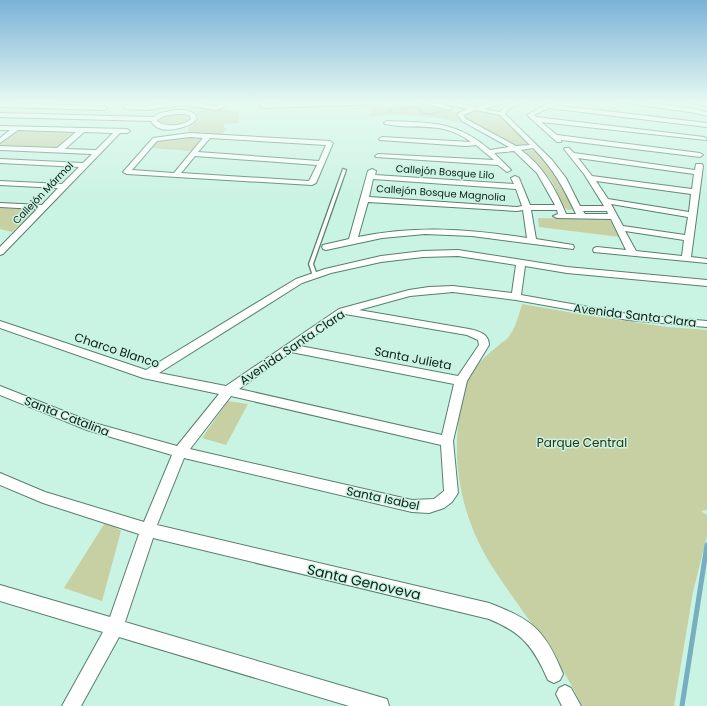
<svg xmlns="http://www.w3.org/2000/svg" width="707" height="706" font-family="Poppins,sans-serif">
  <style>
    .green { fill: #c7d0a3 }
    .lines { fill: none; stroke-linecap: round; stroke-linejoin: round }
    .stream-far1 { stroke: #77afc0; stroke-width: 2 }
    .stream { stroke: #77afc0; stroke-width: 5 }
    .service-casing { stroke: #587f6f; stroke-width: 2.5 }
    .minor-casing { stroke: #587f6f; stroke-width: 2 }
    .tertiary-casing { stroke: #587f6f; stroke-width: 2 }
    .service { fill: #fff; fill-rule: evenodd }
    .minor { fill: #fff; fill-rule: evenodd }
    .tertiary { fill: #fff; fill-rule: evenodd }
    .labels { text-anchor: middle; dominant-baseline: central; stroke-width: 3; stroke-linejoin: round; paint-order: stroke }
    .far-street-label { font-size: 10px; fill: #0e1e18; stroke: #c9f3e2 }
    .street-label { font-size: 12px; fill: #0e1e18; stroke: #c9f3e2 }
    .park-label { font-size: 12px; fill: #2c320d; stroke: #c9f3e2 }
    .near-street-label { font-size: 14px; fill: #0e1e18; stroke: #c9f3e2 }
  </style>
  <rect width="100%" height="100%" fill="#c9f3e2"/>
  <!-- green -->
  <g class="green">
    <path d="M416 103 455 112 458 118 463 123C439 117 393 112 369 117L370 109H362L361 104Z"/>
    <polygon points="204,109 221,109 240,112 238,123 224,124 224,128 227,128 221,135 191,133 188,131 189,126 199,121 200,117 197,113"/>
    <path d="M476 110C482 110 489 110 495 113 503 116 525 137 528 144L522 146 514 145 465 119 463 114Z"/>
    <path d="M173 114H184L188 116 189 119C181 125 166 128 159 120L163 116Z"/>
    <polygon points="19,129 75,131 58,147 0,145"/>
    <polygon points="191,136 202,138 191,151 150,148 158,140"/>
    <path d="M525 150 536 151C552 169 563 188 574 209L568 210 565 208 551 180 525 152Z"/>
    <polygon points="0,208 35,209 12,232 0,229"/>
    <polygon points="539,218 610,220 620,237 539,227 538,219"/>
    <path d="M522 304 591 316 668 327 707 330V510L701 511 707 515V536L693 592 674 706H582C560 658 526 618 497 574 458 517 447 450 466 384 470 369 487 355 499 345 502 342 508 339 510 335 516 327 519 314 522 304Z"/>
    <polygon points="228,401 248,404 226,445 202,438"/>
    <polygon points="106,521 121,531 102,601 64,588"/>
  </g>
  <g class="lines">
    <!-- stream-far1 -->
    <g class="stream-far1">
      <polyline points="466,106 480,102"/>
      <polyline points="388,111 408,107 418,107 421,110 421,113 431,114 450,109"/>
    </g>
    <!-- stream -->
    <polyline class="stream" points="682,706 707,545"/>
    <defs>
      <polygon id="service" points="343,169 346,170 313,264 317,275 315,276 313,276 309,264"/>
      <g id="minor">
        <polygon points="176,102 191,102 216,106 220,102 226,102 222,108 216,110 184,105 147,110 126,109 123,107 126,105 147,106"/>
        <polygon points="319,102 385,102 382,104 263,108 260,106 263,104"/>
        <polygon points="418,102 431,102 453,108 450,110"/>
        <path d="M440 102H453L476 107 496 102H508L484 109 500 112C506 104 514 102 524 102L508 109 505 114 552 160 566 178 580 206H604L584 174 564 149 565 148H569L574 153 695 170 696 164H702L703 166 691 257 707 259V263L594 252 593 250 594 248 597 247 626 250 611 219 557 218 553 216 558 214 557 210H531L536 239 573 245 574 247 573 249 472 236 425 234 382 238 326 250 323 249 322 247 323 245 349 239 368 171 372 169 376 171 375 175 514 184 511 178 515 176 519 178 530 205H555L537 173 514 151 494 153 511 170 507 172 498 165 376 157 375 156 378 154 494 160 476 145 466 146 380 140 379 139 382 137 471 142C440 119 418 131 385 124L384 123 387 121C430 123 455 120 490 150L509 147 462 121 457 114 467 109ZM476 110 500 115 530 145 516 146 466 119 463 115ZM533 148C554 169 564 189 576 214H566C556 189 543 166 521 150ZM578 158 694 174 692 189 592 176ZM373 179 516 189 522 206 517 207 369 197ZM596 181 691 194 689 212 608 199ZM368 202 517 211 523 210 527 238C468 229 418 225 358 237ZM611 204 688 217 685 235 623 226ZM583 211H607L608 214H585ZM625 231 684 240 682 256 636 251Z"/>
        <polygon points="550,102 555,102 554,105 707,123 707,127 548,108 534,115 536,117 704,137 707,139 706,140 541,122 557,135 700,153 703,155 700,157 561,140 561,142 557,142 527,115"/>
        <path d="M619 102C648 102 679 105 707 112V116L696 113Z"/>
        <polygon points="0,103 104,106 107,108 104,110 0,107"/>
        <path d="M175 110H186L195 114 197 119C188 129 158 136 151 121L0 117V113L153 117 160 113ZM175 114H185L190 116 191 119C182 126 167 128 157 121V120L164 116Z"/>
        <path d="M0 126 127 129 130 131 127 133H120L3 254 0 255V247L37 209 0 207V203L42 205 58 188 0 185V181L62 184 79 167 0 163V159L83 163 92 154 0 150V146L57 148 76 132 18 130 0 143V138L10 130H0ZM84 132 113 133 96 150 65 149Z"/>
        <path d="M190 133 330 141 333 143 316 183 312 185 127 174 123 172 153 138ZM190 137 203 138 174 173 132 170 157 141ZM210 138 326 145 319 161 198 152ZM195 156 317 165 309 181 181 173Z"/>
        <path d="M458 250 567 267 707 280V286L567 273 525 266 521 295 628 314 707 321V327L628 320 516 300 453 292 410 296 359 310 469 329C479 331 489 334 489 345L467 381 453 441 458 493 452 502 444 508 429 513 412 512 184 458 157 525 489 603C533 620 545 630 563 674L560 680 554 683 548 680C534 648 523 633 489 619L153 538 125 622 380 697 387 699 389 706H349L119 637 81 706H62L103 632 0 601V585L110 617 139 534 43 503 0 485V473L45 492 144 522 172 455 87 430 0 395V386L94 423 177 446 219 394 143 378 0 328V321L146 370 296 279 325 269 381 256 423 251ZM458 256 516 265 512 293 453 286 429 287 409 290 339 309 226 386 159 373 302 283 331 273 381 262 423 257ZM345 314 467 335 478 340 479 345 458 376 300 346ZM291 352 454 384 442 435 239 389ZM231 396 441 445 444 491 434 499 412 500 190 449Z"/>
        <polygon points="565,685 571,688 581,706 562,706 556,694 559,688"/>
      </g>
      <polygon id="tertiary" points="692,102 707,102 707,106"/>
    </defs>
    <!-- service casing -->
    <use href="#service" class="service-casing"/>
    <!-- minor casing -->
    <use href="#minor" class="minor-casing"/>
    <!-- tertiary casing -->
    <use href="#tertiary" class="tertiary-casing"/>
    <!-- service -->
    <use href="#service" class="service"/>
    <!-- minor -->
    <use href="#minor" class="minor"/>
    <!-- tertiary -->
    <use href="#tertiary" class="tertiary"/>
  </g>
  <!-- sky -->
  <linearGradient id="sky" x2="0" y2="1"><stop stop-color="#7bb2d8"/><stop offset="0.51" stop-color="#e7faf2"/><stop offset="1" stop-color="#e7faf2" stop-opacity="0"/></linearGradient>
  <rect width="707" height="201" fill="url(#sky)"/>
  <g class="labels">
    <!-- far-street labels -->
    <g class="far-street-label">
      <text transform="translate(445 172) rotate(4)">Callejón Bosque Lilo</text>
      <text transform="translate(43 193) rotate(-46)">Callejón Mármol</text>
      <text transform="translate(441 193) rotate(4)">Callejón Bosque Magnolia</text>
    </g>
    <!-- street labels -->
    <g class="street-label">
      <text transform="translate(635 315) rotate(7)">Avenida Santa Clara</text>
      <text transform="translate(292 347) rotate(-34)">Avenida Santa Clara</text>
      <text transform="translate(117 350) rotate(18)">Charco Blanco</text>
      <text transform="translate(413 358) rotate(11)">Santa Julieta</text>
      <text transform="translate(67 416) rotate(21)">Santa Catalina</text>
      <text transform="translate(383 498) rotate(12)">Santa Isabel</text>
    </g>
    <!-- park labels -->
    <g class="park-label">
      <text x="582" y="442">Parque Central</text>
    </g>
    <!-- near-street labels -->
    <g class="near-street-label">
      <text transform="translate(364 582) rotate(13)">Santa Genoveva</text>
    </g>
  </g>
</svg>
